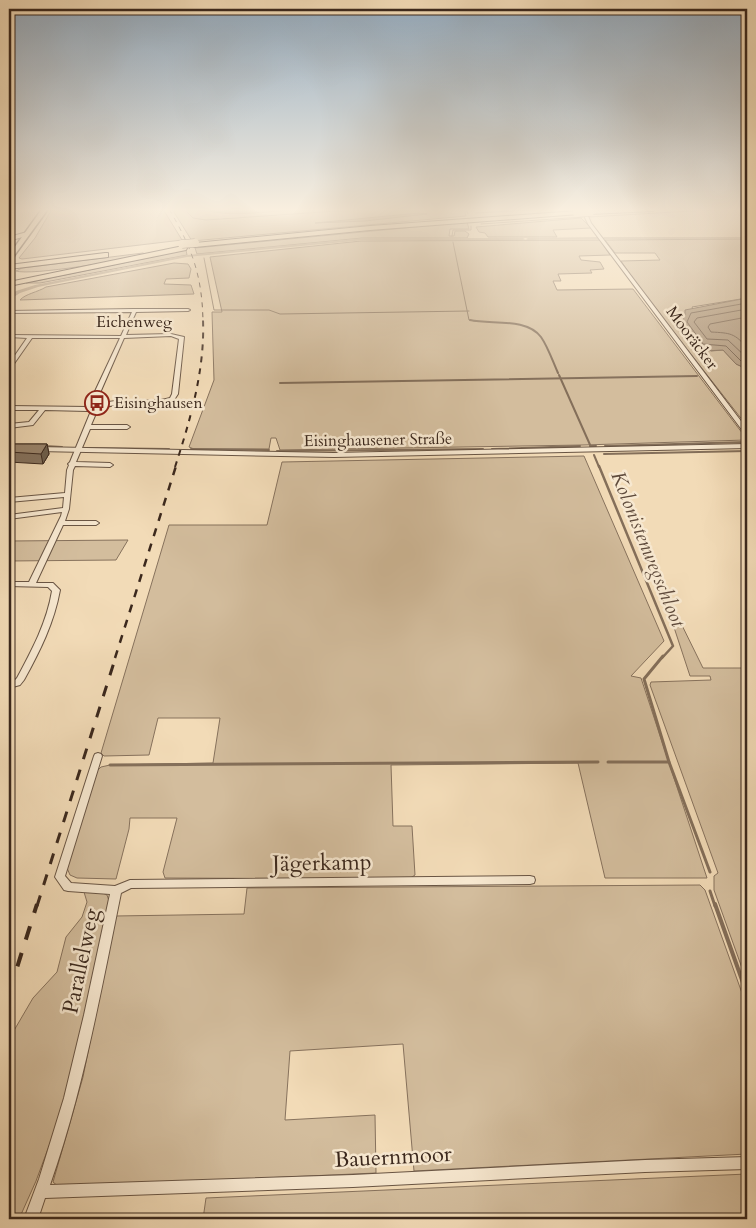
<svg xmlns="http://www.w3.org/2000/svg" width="756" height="1228" font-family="Cardo,serif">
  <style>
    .green { fill: #d3bd9d; stroke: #87725d }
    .water { fill: #b49e83; stroke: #846f5a }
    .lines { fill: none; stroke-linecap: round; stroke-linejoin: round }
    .shore { stroke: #786350; stroke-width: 1 }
    .stream-far4 { stroke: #846f5a; stroke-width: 1 }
    .stream-far3 { stroke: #846f5a; stroke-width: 2 }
    .stream-far2 { stroke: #846f5a; stroke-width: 2.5 }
    .stream-far1 { stroke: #846f5a; stroke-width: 3 }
    .stream { stroke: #846f5a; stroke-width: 4 }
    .canal { fill: #b49e83; fill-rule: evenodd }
    .minor-casing { stroke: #695544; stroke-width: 2 }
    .tertiary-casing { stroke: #695544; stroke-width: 2 }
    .primary-casing { stroke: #3b281d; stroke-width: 3 }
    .motorway-casing { stroke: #3b281d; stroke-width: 2 }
    .minor { fill: #f7e8d0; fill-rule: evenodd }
    .tertiary { fill: #f7e8d0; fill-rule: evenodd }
    .primary { fill: #f2dbb7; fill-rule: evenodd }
    .motorway { fill: #f2dbb7; fill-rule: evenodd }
    .rail-far4 { stroke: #3b281d; stroke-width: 1; stroke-dasharray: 5 5; stroke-linecap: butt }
    .rail-far3 { stroke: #3b281d; stroke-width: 2; stroke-dasharray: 6 6; stroke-linecap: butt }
    .rail-far2 { stroke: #3b281d; stroke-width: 2.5; stroke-dasharray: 8 8; stroke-linecap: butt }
    .rail-far1 { stroke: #3b281d; stroke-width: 3; stroke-dasharray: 11 11; stroke-linecap: butt }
    .rail { stroke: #3b281d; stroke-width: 4; stroke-dasharray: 14 14; stroke-linecap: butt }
    .motorway-bridge-casing { stroke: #3b281d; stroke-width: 9; stroke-linecap: butt }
    .motorway-bridge { stroke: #f2dbb7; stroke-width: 8 }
    .wall { fill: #84725e; stroke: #3b281d }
    .shaded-wall { fill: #6c5d4c; stroke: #3b281d }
    .building { fill: #9a856d; stroke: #3b281d }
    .labels { text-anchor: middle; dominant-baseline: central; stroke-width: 5; stroke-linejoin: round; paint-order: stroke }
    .far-street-label { font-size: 16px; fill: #3b281d; stroke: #f7e8d0 }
    .far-poi-label { font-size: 16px; fill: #3b281d; stroke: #f7e8d0; text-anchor: start }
    .water-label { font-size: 20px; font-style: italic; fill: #5f4b3c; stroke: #f7e8d0 }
    .near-street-label { font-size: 22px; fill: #3b281d; stroke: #f7e8d0 }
  </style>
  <rect width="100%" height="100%" fill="#f2dbb7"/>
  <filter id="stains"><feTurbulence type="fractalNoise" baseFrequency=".004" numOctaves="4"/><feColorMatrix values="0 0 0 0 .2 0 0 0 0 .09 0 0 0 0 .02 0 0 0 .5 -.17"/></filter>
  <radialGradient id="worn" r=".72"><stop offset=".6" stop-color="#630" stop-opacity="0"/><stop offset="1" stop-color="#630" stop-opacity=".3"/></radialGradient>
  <!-- green -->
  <g class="green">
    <polygon points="52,209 163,209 182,240 22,259 19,258 35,238"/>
    <path d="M172 209H206C217 217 275 212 291 209H464L466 216 192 241Z"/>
    <polygon points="581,218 591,228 553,230 557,237 488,237 485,233 479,232 476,227"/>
    <polygon points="467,222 469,229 450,229 449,236 454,236 455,231 465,231 469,234 467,238 362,238 197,254 195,248"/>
    <polygon points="747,239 747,298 692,307 711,351 723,350 736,364 747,369 747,426 640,289 621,261 660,260 655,253 615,253 605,240"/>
    <polygon points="600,240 610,255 579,256 581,260 600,262 604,269 590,270 592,273 558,274 561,281 553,281 557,290 633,289 746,438 746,440 583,445 280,450 276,438 271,438 269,449 194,449 189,447 214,380 212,312 222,312 210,257 361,241"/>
    <polygon points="186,250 187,255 40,283 26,283"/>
    <path d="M143 253 145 254C127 260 31 276 16 271L22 268Z"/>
    <path d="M174 263 188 264 191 269 189 278 166 279 164 284 191 285 194 294 20 300C25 294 38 292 46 287Z"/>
    <polygon points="584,456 664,641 631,676 641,678 707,878 605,878 578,763 391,765 393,826 412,826 415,875 409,879 165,878 163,872 177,818 130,818 129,829 116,879 77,878 70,875 67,868 97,771 101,767 110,765 213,763 220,718 158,718 149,755 104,756 101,753 169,525 267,525 282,462"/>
    <polygon points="128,540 116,560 9,561 9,541"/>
    <polygon points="665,600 670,601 703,668 747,668 747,982 714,890 714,876 718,873 650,685 651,682 711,680 710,676 690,676"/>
    <polygon points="700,885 705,890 747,1007 747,1154 414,1171 403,1044 290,1051 285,1120 375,1115 376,1173 59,1187 53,1182 83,1077 115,916 244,914 247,888"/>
    <polygon points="99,891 107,895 109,901 65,1103 36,1181 19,1219 9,1219 9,1039 33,998 57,972 66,937 82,917 87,902 84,892"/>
    <polygon points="747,1174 747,1219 203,1219 206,1198"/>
  </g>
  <!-- water -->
  <g class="water">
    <path d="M206 209H290C275 212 217 217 206 209Z"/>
    <polygon points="419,213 427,214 365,221 315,223"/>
    <polygon points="747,298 747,369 736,364 723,350 705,351 699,347 681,323 685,316 685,310"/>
  </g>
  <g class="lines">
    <!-- shore -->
    <g class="shore">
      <polyline points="747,303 691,313 687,322 703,344 726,346 741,361 747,364"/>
      <polyline points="747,309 697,318 694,322 707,339 728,340 747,358"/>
      <path d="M747 317 710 324 708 327 711 332C730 333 735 333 747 348"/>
    </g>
    <!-- stream-far4 -->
    <g class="stream-far4">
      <polyline points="184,209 193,218 206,220 366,209"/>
      <polyline points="466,209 468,214"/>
      <polyline points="476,213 543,209"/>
      <polyline points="589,217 725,209"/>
      <polyline points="481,224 583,217"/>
      <polyline points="452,236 453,230 471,230 471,226"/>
      <polyline points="453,242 469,320 476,321"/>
      <polyline points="204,258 214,310 269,310 280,314 469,311"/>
    </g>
    <!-- stream-far3 -->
    <g class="stream-far3">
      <path d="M470 320C491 325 526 317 541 337 548 347 553 362 558 373"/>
      <polyline points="559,375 591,447"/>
      <polyline points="280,383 697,376"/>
      <polyline points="45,446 62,447"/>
      <polyline points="590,446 596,446"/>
      <polyline points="605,446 745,442"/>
      <polyline points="89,448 169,449"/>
      <polyline points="191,449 269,450"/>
      <polyline points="492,449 580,446"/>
      <polyline points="277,451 483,449"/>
      <polyline points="604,454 747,451"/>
      <polyline points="594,455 599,467"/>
    </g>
    <!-- stream-far2 -->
    <polyline class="stream-far2" points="599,466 673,646 662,658"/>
    <!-- stream-far1 -->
    <g class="stream-far1">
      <polyline points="663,656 644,679 669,762 710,872"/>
      <polyline points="608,762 669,762"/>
      <polyline points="110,765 598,762"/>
      <polyline points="710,891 715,906"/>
    </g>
    <!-- stream -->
    <polyline class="stream" points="715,904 747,994"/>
    <!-- canal -->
    <g class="canal">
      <polygon points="597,237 599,239 528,240 526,239 528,238"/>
      <polygon points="604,237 747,237 747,239 602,239"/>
      <polygon points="365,238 523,238 525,239 523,240 365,240 187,257 38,287 20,293 9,300 9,297 16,291 35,285 187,255"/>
    </g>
    <defs>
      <g id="minor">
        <polygon points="581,209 585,209 591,223 747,429 747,435 745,434 588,224"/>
        <path d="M133 309H188L190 310 188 311 136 312 126 335 171 334 184 337 178 394 174 400C150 408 125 401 100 408L97 406C118 395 147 405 170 398L172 394 179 339 171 336 124 338 96 402 93 404 90 402 120 338H32L11 368H9V364L27 338 9 337V335L121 336 132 312 9 313V311Z"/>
        <polygon points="9,406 88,407 91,409 88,411 45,410 33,425 9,428 9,424 29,422 39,410 9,410"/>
        <path d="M94 409 97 411 91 425H127L130 427 127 429H90L76 462 110 463 113 465 110 467 75 466 73 470 69 509 65 521H96L99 523 96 525H63L36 583H53L60 590C54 623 40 651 24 680L20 685 9 688V682L14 681 17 678C32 650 47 622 52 591L48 587 9 586V582H29L61 516 62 512 9 519V515L63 508 64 497 9 502V498L65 493 67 470 69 465 68 464 70 462 91 411Z"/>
        <path d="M98 753 101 754 102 756 65 876 71 883 115 886 130 880 530 876 534 877 535 880 534 883 530 884 131 888 121 893C101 991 83 1091 50 1185L353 1175 645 1160 747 1157V1169L645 1172 353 1187 45 1198 38 1219H24L39 1179 64 1098 84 1015 110 894 68 891 64 890 55 877 94 756 95 754Z"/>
      </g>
      <polygon id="tertiary" points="747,444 747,448 334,457 38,451 35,449 38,447 334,453"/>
      <polygon id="primary" points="42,209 48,209 11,260 9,261 9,255"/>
      <g id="motorway">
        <polygon points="616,209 656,209 653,211 590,214 587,212 590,210"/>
        <polygon points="577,211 579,212 579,214 370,230 195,247 191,245 195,243 370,226"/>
        <polygon points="27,232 29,233 29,235 9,241 9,237"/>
        <polygon points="183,246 187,248 186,250 9,286 9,282"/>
        <polygon points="105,253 108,253 108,257 9,269 9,265"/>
      </g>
    </defs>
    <!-- minor casing -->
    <use href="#minor" class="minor-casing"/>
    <!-- tertiary casing -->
    <use href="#tertiary" class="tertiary-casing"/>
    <!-- primary casing -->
    <use href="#primary" class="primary-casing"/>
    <!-- motorway casing -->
    <use href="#motorway" class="motorway-casing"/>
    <!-- minor -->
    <use href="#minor" class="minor"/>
    <!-- tertiary -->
    <use href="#tertiary" class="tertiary"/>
    <!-- primary -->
    <use href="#primary" class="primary"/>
    <!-- motorway -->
    <use href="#motorway" class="motorway"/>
    <!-- rail-far4 -->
    <path class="rail-far4" d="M169 209C192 248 202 275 203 321"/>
    <!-- rail-far3 -->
    <path class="rail-far3" d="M175 467C190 421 205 370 203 320"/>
    <!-- rail-far2 -->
    <polyline class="rail-far2" points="115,658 176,466"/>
    <!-- rail-far1 -->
    <polyline class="rail-far1" points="37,906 116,656"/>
    <!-- rail -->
    <polyline class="rail" points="9,993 37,904"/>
    <defs>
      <g id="motorway-bridge">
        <polyline points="577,213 590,212"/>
        <polyline points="182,244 195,243"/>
      </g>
    </defs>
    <!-- motorway-bridge casing -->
    <use href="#motorway-bridge" class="motorway-bridge-casing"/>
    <!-- motorway-bridge -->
    <use href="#motorway-bridge" class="motorway-bridge"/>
  </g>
  <!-- wall -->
  <polygon class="wall" points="9,444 47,444 49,454 43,464 9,462"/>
  <!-- shaded-wall -->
  <polygon class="shaded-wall" points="47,444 49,454 43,464 41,454"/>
  <!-- building -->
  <polygon class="building" points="9,444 47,444 41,454 9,452"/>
  <!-- sky -->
  <linearGradient id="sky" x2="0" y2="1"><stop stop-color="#93abc0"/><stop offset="0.55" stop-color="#f9efdf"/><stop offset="1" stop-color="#f9efdf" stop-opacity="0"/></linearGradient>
  <rect width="756" height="381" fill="url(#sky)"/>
  <!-- icons -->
  <defs>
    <symbol id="bus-ring" viewBox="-11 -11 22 22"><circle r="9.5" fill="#f7e8d0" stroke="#8f2418" stroke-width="1.5"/><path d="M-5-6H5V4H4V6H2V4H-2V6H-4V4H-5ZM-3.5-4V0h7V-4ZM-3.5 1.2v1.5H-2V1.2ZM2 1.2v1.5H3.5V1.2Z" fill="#8f2418"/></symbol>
  </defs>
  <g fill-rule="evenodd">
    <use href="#bus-ring" x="83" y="389" width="28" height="28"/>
  </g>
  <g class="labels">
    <!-- far-street labels -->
    <g class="far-street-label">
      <text x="134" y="322">Eichenweg</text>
      <text transform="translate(692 338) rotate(53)">Mooräcker</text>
      <text transform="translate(378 440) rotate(-1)">Eisinghausener Straße</text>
    </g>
    <!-- far-poi labels -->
    <g class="far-poi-label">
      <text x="114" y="403">Eisinghausen</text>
    </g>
    <!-- water labels -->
    <g class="water-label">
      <text transform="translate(648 549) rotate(68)">Kolonistenwegschloot</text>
    </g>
    <!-- near-street labels -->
    <g class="near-street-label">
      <text transform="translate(322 863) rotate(-1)">Jägerkamp</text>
      <text transform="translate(81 961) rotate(-78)">Parallelweg</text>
      <text transform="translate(393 1157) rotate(-3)">Bauernmoor</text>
    </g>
  </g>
  <!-- margin -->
  <rect width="756" height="1228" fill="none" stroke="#f2dbb7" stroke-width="30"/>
  <rect x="10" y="10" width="736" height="1208" fill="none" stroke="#3b281d" stroke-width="2.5"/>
  <rect x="15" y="15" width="726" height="1198" fill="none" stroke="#3b281d"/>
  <rect width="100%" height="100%" filter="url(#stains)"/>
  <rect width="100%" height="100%" fill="url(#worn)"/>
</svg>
